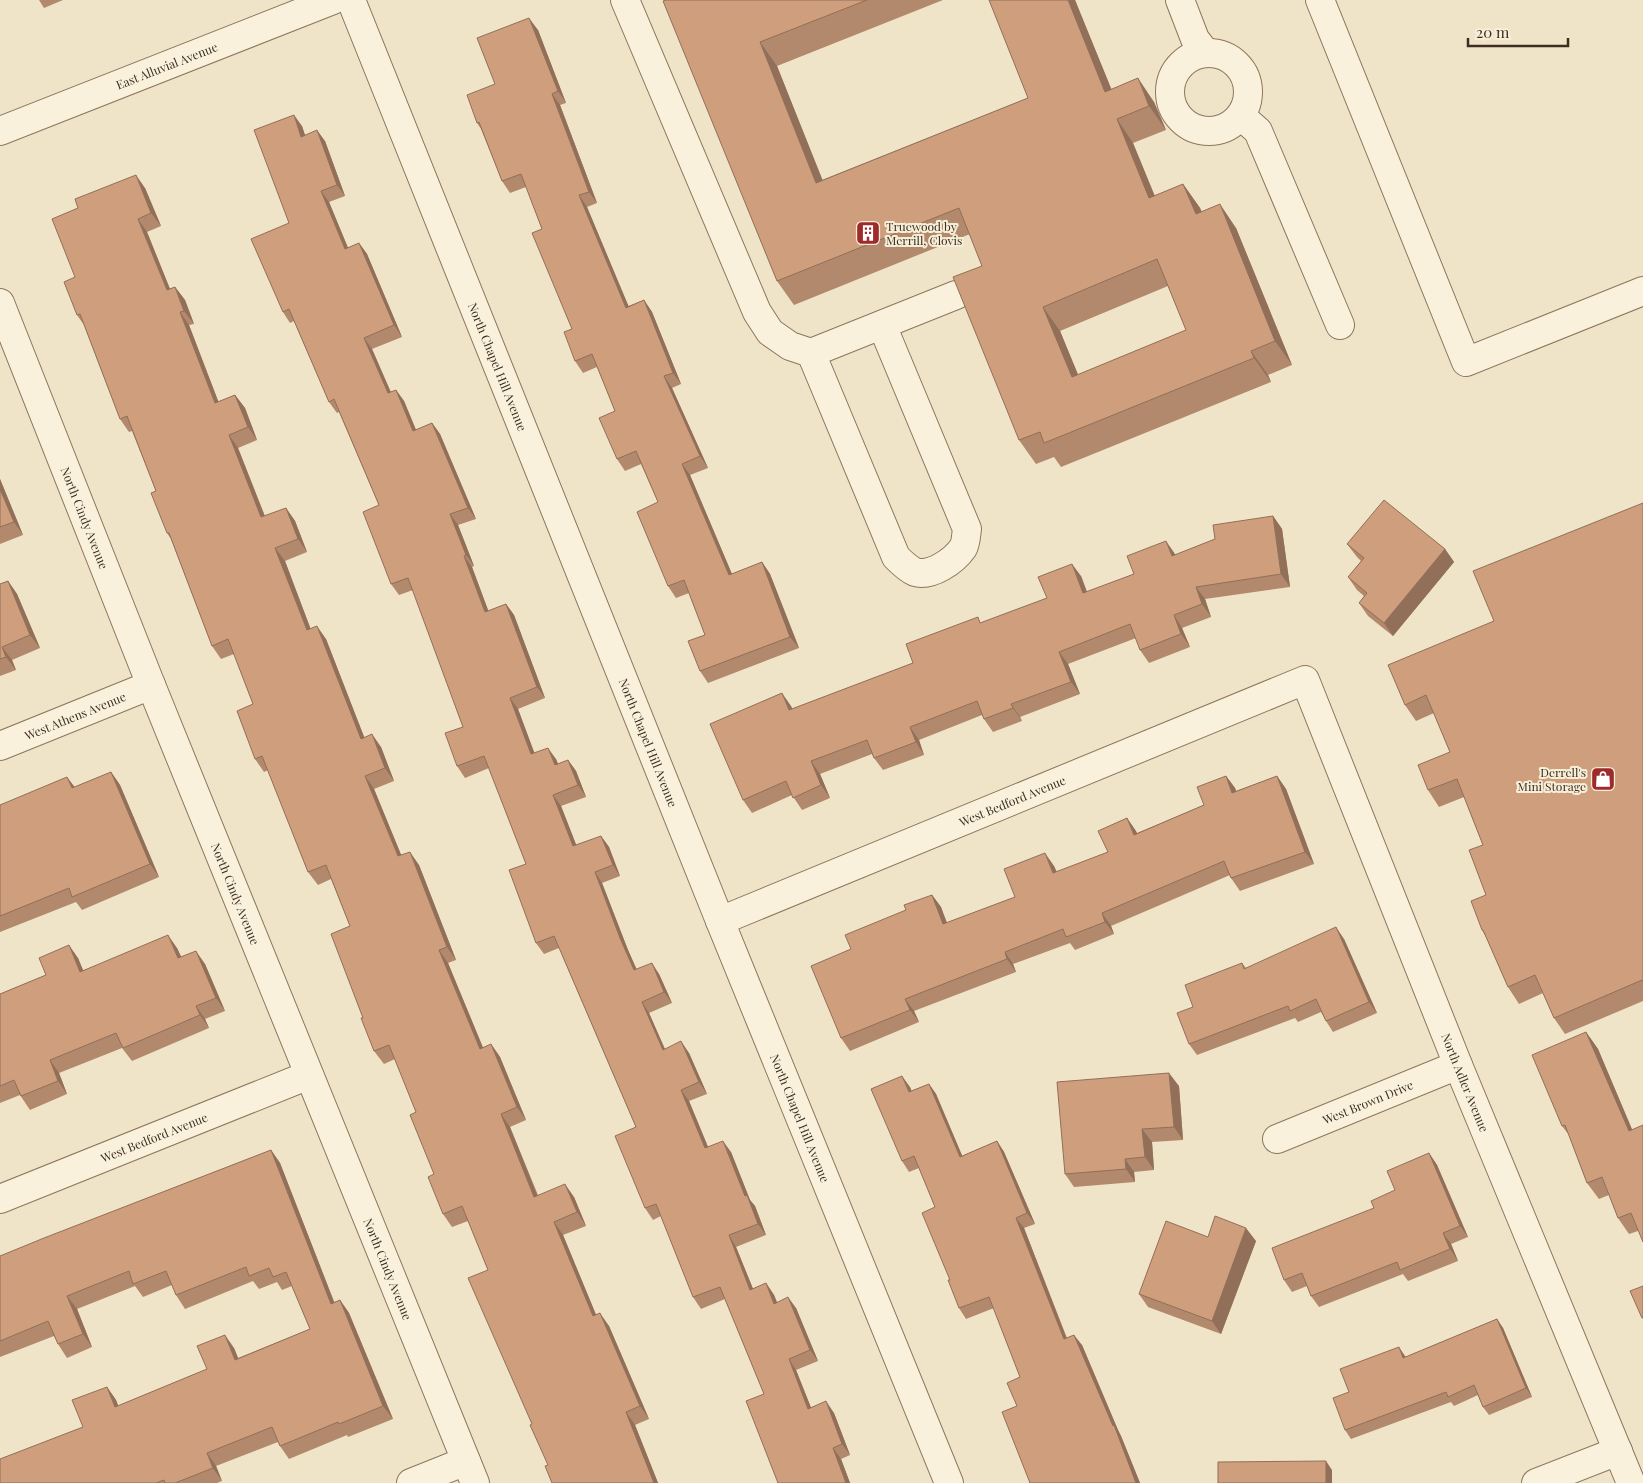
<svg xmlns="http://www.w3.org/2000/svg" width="1643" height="1483" font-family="'Playfair Display',serif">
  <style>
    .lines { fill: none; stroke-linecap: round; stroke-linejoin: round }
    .minor-casing { stroke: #8d765c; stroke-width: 30 }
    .minor { stroke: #faf1dc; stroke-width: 28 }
    .wall { fill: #b2896c; fill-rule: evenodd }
    .shaded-wall { fill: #916f58 }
    .building { fill: #cf9f7d; stroke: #916f58; fill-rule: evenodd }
    .labels { text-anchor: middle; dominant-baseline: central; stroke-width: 4; stroke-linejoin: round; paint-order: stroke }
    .street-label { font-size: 12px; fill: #3d2e20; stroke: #f7eed8 }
    .poi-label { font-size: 12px; fill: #3d2e20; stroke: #f7eed8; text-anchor: start }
  </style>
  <rect width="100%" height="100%" fill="#f0e4c8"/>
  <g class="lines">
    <defs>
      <g id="minor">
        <path id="s1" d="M351 0 720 921 949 1483"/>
        <polyline points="625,0 757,312 770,332 790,346 811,353 956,295"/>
        <polyline points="1180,0 1195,39 1205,52"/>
        <polyline points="1320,0 1466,362 1643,291"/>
        <circle cx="1209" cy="92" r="39"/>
        <polyline points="1241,116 1258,131 1340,325"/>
        <path id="s2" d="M0 131 333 0"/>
        <path id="s3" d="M0 303 151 685 475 1483"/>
        <path d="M811 353 896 557C901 562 908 569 915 572 931 577 954 561 963 548 966 543 966 535 967 529L882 325"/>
        <path id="s4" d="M0 746 151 685"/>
        <path id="s5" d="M720 921 1305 680 1458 1065 1631 1483"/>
        <path id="s6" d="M1277 1139 1458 1065"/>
        <path id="s7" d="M0 1199 309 1075"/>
        <polyline points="411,1483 466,1461"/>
        <polyline points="1536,1483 1618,1451"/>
      </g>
    </defs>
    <!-- minor casing -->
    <use href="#minor" class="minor-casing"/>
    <!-- minor -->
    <use href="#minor" class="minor"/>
  </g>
  <!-- wall -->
  <g class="wall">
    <polygon points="39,0 63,0 44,8"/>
    <path d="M666 0H943L777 66 822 180 1028 98 1075 0 1111 89 1154 102 1166 130 1133 143 1155 196 1183 184 1200 208 1202 212 1236 228 1292 365 1268 375 1271 382 1061 467 1054 457 1036 464 1019 440 982 266 970 234 794 305 777 281ZM1168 286 1186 330 1078 375 1060 331Z"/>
    <polygon points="538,30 566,103 560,105 597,203 587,207 628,306 644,300 652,312 681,384 672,388 708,468 690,475 732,574 762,562 770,574 799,648 708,683 700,671 705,635 689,593 676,598 668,586 658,502 641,464 625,471 617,459 615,411 597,367 583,373 575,361 572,329 542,229 526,187 510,193 502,181 481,129 477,123 495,84"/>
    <polygon points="302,126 305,135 325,141 345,196 329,202 348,248 359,243 367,254 402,337 372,349 391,392 396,390 404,401 416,430 432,423 440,434 476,519 458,525 474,566 472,567 488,611 506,604 514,615 545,698 518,709 534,753 556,759 558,764 568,760 576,771 586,797 561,806 576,845 601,836 609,847 620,876 602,883 628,950 636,969 659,974 672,1003 649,1013 665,1049 689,1053 707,1094 689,1101 708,1147 731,1152 750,1200 755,1206 766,1235 736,1247 753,1289 766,1283 774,1295 777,1302 796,1308 818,1361 796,1370 811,1408 834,1413 850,1455 841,1459 850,1483 778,1483 764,1394 725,1299 701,1309 693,1297 661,1216 653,1220 645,1208 636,1127 559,948 544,954 536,943 526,864 489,768 465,778 457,766 463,727 413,590 399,595 391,584 379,505 339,412 337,413 329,402 294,321 290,323 283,312 289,223"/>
    <polygon points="145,188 161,226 147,232 170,289 175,287 185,300 194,324 189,325 218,402 235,395 245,408 257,440 238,448 265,516 286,508 295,521 307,552 285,561 310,628 326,639 364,737 381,747 394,781 374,789 401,855 419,865 456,960 448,963 483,1048 491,1044 500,1057 526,1120 510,1127 538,1195 574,1197 586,1226 563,1235 596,1315 609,1326 649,1419 635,1425 658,1483 552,1483 548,1465 532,1424 488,1270 468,1221 452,1227 443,1214 434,1174 416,1112 395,1059 384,1064 374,1051 363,1018 350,926 331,879 318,885 308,872 268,770 264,772 255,759 253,704 234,654 221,659 212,646 171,539 167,533 156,491 132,431 129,432 120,419 84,325 77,315 75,277 78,208"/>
    <polygon points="0,479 23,535 0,544"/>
    <polygon points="1643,503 1643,1001 1565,1034 1554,1018 1543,993 1519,1004 1508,987 1486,937 1482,930 1486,895 1483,845 1464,797 1439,807 1428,790 1450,752 1434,713 1416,721 1405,705 1494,621"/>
    <polygon points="1273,516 1282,529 1290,587 1205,599 1211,617 1182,628 1190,647 1149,663 1140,650 1136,638 1068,664 1080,694 1020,717 1022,721 993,732 984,719 982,715 919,740 924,755 883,770 874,758 872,754 820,774 830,798 802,810 792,795 752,813 743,800 791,706 792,709 913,663 982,623 1047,598 1081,576 1087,592 1134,574 1175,555"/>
    <polygon points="1347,544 1445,549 1454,562 1393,636 1368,616 1359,603 1364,596 1357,590 1348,577 1361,561 1357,557"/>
    <polygon points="8,581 17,594 40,648 12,660 16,670 0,676 0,584"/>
    <polygon points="111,772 120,785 159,877 82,910 76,902 0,932 0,805 75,787"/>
    <polygon points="1226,776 1235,788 1236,791 1277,776 1286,789 1314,864 1240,891 1231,878 1230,875 1111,926 1114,934 1075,950 1070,943 1013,964 1016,972 914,1011 919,1022 850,1051 841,1038 851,949 906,910 932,895 941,907 946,923 1015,897 1054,866 1057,872 1108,852 1127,818 1137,833 1204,805"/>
    <polygon points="1344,939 1377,1013 1333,1032 1326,1021 1321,1012 1298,1022 1295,1018 1197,1055 1189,1044 1193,1007 1242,963 1246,968"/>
    <polygon points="177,948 181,957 205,964 225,1011 205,1019 209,1028 132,1061 122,1048 59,1073 67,1094 30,1110 20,1095 0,1103 0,994 46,975 78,958 83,970"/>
    <polygon points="1586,1032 1598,1049 1632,1130 1638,1231 1629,1234 1618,1218 1609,1195 1599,1199 1587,1183 1569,1135 1562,1126"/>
    <polygon points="929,1084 936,1094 962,1156 997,1141 1004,1152 1035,1224 1024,1228 1067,1338 1082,1345 1118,1430 1121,1436 1140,1483 1030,1483 1017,1406 1020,1377 994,1308 966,1319 959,1308 950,1280 935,1207 919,1168 909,1172 902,1161 910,1087 911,1091"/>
    <polygon points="1179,1086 1183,1140 1152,1142 1154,1170 1134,1172 1135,1182 1074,1187 1065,1174"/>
    <polygon points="271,1150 280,1163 334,1302 340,1300 349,1313 393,1419 348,1437 347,1435 289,1459 280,1446 278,1442 216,1466 222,1481 217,1483 0,1483 83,1427 107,1387 116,1400 118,1406 207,1369 234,1348 238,1358 310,1329 292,1286 282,1290 277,1282 259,1289 253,1281 185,1309 176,1295 172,1285 143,1297 135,1286 77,1309 92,1347 67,1358 58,1344 54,1336 0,1357 0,1256"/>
    <polygon points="1429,1153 1437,1165 1468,1237 1451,1244 1458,1261 1408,1281 1403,1274 1319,1307 1311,1296 1307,1286 1292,1292 1284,1280 1374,1208 1395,1190"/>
    <polygon points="1208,1237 1256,1241 1221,1334 1148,1307 1139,1294"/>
    <polygon points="1497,1319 1503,1328 1532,1397 1489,1415 1483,1407 1478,1395 1454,1406 1451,1402 1351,1439 1345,1430 1405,1356 1406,1357"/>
  </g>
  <!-- shaded-wall -->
  <g class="shaded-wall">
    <polygon points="1068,0 1075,0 1122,115 1105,92"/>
    <polygon points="529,18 538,30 566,103 558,91"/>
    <polygon points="760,42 777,66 833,206 816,183"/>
    <polygon points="1138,78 1154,102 1166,130 1149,106"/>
    <polygon points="552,94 560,105 597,203 589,192"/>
    <polygon points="294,115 302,126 309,148 301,137"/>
    <polygon points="1117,119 1133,143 1165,222 1149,198"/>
    <polygon points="317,130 325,141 345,196 337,185"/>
    <polygon points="136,175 145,188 161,226 151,213"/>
    <polygon points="1183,184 1200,208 1212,238 1196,214"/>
    <polygon points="321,191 329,202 353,260 345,249"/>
    <polygon points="579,195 587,207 634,319 626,308"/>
    <polygon points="1220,204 1236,228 1292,365 1275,341"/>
    <polygon points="138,219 147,232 176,304 167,290"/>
    <polygon points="359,243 367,254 402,337 394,325"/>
    <polygon points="175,287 185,300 194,324 184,311"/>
    <polygon points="644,300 652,312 681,384 673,373"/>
    <polygon points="1043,307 1060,331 1089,401 1072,377"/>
    <polygon points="180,312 189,325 224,416 215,403"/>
    <polygon points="364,338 372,349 396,405 388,393"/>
    <polygon points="1251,351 1268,375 1271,382 1254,358"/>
    <polygon points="664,376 672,388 708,468 700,456"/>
    <polygon points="396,390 404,401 421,442 413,431"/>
    <polygon points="235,395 245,408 257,440 248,427"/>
    <polygon points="432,423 440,434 476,519 468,508"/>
    <polygon points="229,435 238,448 270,530 261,517"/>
    <polygon points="682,464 690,475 737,586 729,575"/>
    <polygon points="0,479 23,535 14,522 0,489"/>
    <polygon points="286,508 295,521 307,552 298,539"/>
    <polygon points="450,514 458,525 474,566 466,555"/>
    <polygon points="1273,516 1282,529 1290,587 1281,574"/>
    <polygon points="1166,541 1175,554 1181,569 1172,556"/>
    <polygon points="275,548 285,561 316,643 307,630"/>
    <polygon points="1445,549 1454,562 1393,636 1384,623"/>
    <polygon points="464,556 472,567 493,623 485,612"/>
    <polygon points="762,562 770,574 799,648 790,637"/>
    <polygon points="1072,564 1081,576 1092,606 1083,593"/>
    <polygon points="8,581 17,594 40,648 30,635"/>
    <polygon points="1196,587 1205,599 1211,617 1202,604"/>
    <polygon points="506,604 514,615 545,698 537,687"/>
    <polygon points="1174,615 1182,628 1190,647 1181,634"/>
    <polygon points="317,626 326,639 370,752 361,739"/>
    <polygon points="2,647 12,660 16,670 6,657"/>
    <polygon points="1059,652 1068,664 1080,694 1071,682"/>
    <polygon points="782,693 791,706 798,723 789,710"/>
    <polygon points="510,698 518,709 539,765 531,754"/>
    <polygon points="1011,704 1020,717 1022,721 1013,708"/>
    <polygon points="910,727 919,740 924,755 916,742"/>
    <polygon points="372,734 381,747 394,781 385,768"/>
    <polygon points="548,748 556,759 563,776 555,765"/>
    <polygon points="568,760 576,771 586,797 578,785"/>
    <polygon points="811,761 820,774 830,798 821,785"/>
    <polygon points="111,772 120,785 159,877 150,864"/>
    <polygon points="365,776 374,789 407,869 398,856"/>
    <polygon points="1226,776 1235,788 1241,805 1232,793"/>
    <polygon points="1277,776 1286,789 1314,864 1305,852"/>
    <polygon points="67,777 77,790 72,788"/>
    <polygon points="553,795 561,806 581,857 573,846"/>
    <polygon points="1127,818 1136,831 1143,847 1134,835"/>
    <polygon points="601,836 609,847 620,876 613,865"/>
    <polygon points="410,852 419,865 456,960 447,947"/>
    <polygon points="1045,853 1054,866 1062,886 1053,873"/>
    <polygon points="595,872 602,883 628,950 642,981 634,970 620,938"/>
    <polygon points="932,895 941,907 952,936 943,924"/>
    <polygon points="1102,913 1111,926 1114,934 1105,922"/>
    <polygon points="1336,927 1344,939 1377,1013 1369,1002"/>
    <polygon points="168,935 177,948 188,971 178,958"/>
    <polygon points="69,945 78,958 89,985 80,972"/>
    <polygon points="439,950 448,963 489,1062 480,1049"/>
    <polygon points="196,951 205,964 225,1011 216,998"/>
    <polygon points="1005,952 1013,964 1016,972 1007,959"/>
    <polygon points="652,963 659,974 672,1003 664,992"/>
    <polygon points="905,999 914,1011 919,1022 910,1010"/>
    <polygon points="642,1002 649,1013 670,1061 663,1050"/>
    <polygon points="196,1006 205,1019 209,1028 200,1015"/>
    <polygon points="1586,1032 1598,1049 1640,1148 1629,1131"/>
    <polygon points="681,1041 689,1053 707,1094 699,1082"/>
    <polygon points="491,1044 500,1057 526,1120 517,1107"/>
    <polygon points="50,1060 59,1073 67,1094 58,1081"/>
    <polygon points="1169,1073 1179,1086 1183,1140 1174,1127"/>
    <polygon points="902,1076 910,1087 916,1102 909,1092"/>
    <polygon points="929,1084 936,1094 967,1167 960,1157"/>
    <polygon points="681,1090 689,1101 713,1159 705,1148"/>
    <polygon points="501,1114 510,1127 543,1210 534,1197"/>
    <polygon points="1142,1129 1152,1142 1154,1170 1145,1157"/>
    <polygon points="723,1141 731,1152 750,1200 755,1206 766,1235 758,1224 745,1196"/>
    <polygon points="997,1141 1004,1152 1035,1224 1027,1213"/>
    <polygon points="271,1150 280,1163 340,1317 331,1304"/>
    <polygon points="1429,1153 1437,1165 1468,1237 1460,1226"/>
    <polygon points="1125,1159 1134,1172 1135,1182 1126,1169"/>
    <polygon points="565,1184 574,1197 586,1226 577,1212"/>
    <polygon points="1016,1218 1024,1228 1071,1350 1064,1339"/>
    <polygon points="554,1222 563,1235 602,1329 593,1316"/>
    <polygon points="1246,1228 1256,1241 1221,1334 1212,1321"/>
    <polygon points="1443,1233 1451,1244 1458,1261 1450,1249"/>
    <polygon points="729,1235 736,1247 758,1301 750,1290"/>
    <polygon points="766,1283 774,1295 782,1315 774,1304"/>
    <polygon points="67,1296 77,1309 92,1347 83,1334"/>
    <polygon points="788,1297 796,1308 818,1361 810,1350"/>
    <polygon points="340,1300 349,1313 393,1419 383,1406"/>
    <polygon points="600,1313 609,1326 649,1419 640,1406"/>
    <polygon points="1497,1319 1503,1328 1532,1397 1526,1388"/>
    <polygon points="225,1335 234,1348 244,1373 235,1360"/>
    <polygon points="1074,1335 1082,1345 1118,1430 1121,1436 1140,1483 1136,1483"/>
    <polygon points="1399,1347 1405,1356 1409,1367 1403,1358"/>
    <polygon points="789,1359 796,1370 816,1420 808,1409"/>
    <polygon points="107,1387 116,1400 124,1420 115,1407"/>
    <polygon points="826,1401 834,1413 850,1455 842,1444"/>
    <polygon points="626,1412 635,1425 658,1483 654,1483"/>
    <polygon points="833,1448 841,1459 850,1483 846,1483"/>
    <polygon points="207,1453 216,1466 222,1481 213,1468"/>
    <polygon points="1326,1461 1332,1470 1332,1483 1326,1483"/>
  </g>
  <!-- building -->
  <g class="building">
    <path d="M666 0H867L760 42 816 183 1028 98 989 0H1068L1105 92 1138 78 1149 106 1117 119 1149 198 1183 184 1196 214 1220 204 1275 341 1251 351 1254 358 1044 443 1040 432 1019 440 953 277 982 266 959 208 777 281 663 1ZM1157 259 1186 330 1072 377 1043 307Z"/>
    <polygon points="529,18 558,91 552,94 589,192 579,195 626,308 644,300 673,373 664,376 700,456 682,464 729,575 762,562 790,637 700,671 688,641 705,635 684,580 668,586 637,512 658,502 636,451 617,459 599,418 615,411 592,354 575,361 564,332 572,329 532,233 542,229 521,174 502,181 479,122 477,123 467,95 495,84 477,38"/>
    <polygon points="294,115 301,137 317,130 337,185 321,191 345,249 359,243 394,325 364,338 388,393 396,390 413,431 432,423 468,508 450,514 466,555 464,556 485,612 506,604 537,687 510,698 531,754 548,748 555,765 568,760 578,785 553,795 573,846 601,836 613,865 595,872 620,938 634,970 652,963 664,992 642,1002 663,1050 681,1041 699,1082 681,1090 705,1148 723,1141 745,1196 747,1195 758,1224 729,1235 750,1290 766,1283 774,1304 788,1297 810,1350 789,1359 808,1409 826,1401 842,1444 833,1448 846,1483 778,1483 746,1401 764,1394 720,1287 693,1297 656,1204 645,1208 615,1136 636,1127 554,936 536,943 509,870 526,864 484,756 457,766 445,733 463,727 408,578 391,584 363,512 379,505 334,399 329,402 289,309 283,312 251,239 289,223 254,130"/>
    <polygon points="136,175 151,213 138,219 167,290 175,287 184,311 180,312 215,403 235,395 248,427 229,435 261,517 286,508 298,539 275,548 307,630 317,626 361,739 372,734 385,768 365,776 398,856 410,852 447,947 439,950 480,1049 491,1044 517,1107 501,1114 534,1197 565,1184 577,1212 554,1222 593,1316 600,1313 640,1406 626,1412 654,1483 552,1483 545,1466 548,1465 530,1425 532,1424 468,1278 488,1270 462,1206 443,1214 428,1177 434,1174 410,1115 416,1112 389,1045 374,1051 361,1018 363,1018 331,934 350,926 326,865 308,872 262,756 255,759 237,711 253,704 228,639 212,646 169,533 167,533 151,493 156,491 127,416 120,419 80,314 77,315 64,282 75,277 52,219 78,208 75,199"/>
    <polygon points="0,489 14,522 0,527"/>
    <polygon points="1384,500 1445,549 1384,623 1359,603 1367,593 1348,577 1364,558 1347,544"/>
    <polygon points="1643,503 1643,982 1642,980 1554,1018 1535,975 1508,987 1483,930 1482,930 1471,901 1486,895 1469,850 1483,845 1457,779 1428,790 1418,765 1450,752 1426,695 1405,705 1388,665 1494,621 1473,571"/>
    <polygon points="1273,516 1281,574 1196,587 1202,604 1174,615 1181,634 1140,650 1130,624 1059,652 1071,682 1011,704 1013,708 984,719 977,701 910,727 916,742 874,758 867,740 811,761 821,785 793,798 786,781 743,800 710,724 782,693 789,710 913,663 906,644 978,617 980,623 1047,598 1038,577 1072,564 1083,593 1134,574 1127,556 1166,541 1172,556 1215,539 1213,525"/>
    <polygon points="8,581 30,635 2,647 6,657 0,659 0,584"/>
    <polygon points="111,772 150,864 72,897 69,888 0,916 0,805 67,777 72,788"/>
    <polygon points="1226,776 1232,793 1277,776 1305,852 1231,878 1224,861 1102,913 1105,922 1066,937 1063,929 1005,952 1007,959 905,999 910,1010 841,1038 811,966 851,949 845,935 906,910 904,905 932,895 943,924 1015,897 1004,869 1045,853 1053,873 1108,852 1098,831 1127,818 1134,835 1204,805 1197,787"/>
    <polygon points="1336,927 1369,1002 1326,1021 1316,999 1290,1011 1288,1006 1189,1044 1177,1013 1193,1007 1185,985 1242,963 1244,969"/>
    <polygon points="168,935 178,958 196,951 216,998 196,1006 200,1015 123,1048 116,1033 50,1060 58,1081 21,1096 14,1080 0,1086 0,994 46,975 39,958 69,945 80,972"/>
    <polygon points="1586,1032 1629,1131 1643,1125 1643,1242 1631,1213 1618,1218 1602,1177 1587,1183 1565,1125 1562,1126 1532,1055"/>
    <polygon points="1169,1073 1174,1127 1142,1129 1145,1157 1125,1159 1126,1169 1065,1174 1057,1082"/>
    <polygon points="902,1076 909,1092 929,1084 960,1157 997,1141 1027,1213 1016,1218 1064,1339 1074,1335 1113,1426 1114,1425 1136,1483 1030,1483 1002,1412 1017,1406 1007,1383 1020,1377 989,1297 959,1308 948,1280 950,1280 922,1213 935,1207 914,1156 902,1161 871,1089"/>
    <polygon points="271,1150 331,1304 340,1300 383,1406 339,1424 338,1422 280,1446 272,1427 207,1453 213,1468 175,1483 165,1483 164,1480 156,1483 0,1483 0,1459 83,1427 72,1400 107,1387 115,1407 207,1369 197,1346 225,1335 235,1360 310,1329 286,1272 273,1277 269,1268 249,1276 246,1267 176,1295 166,1271 133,1284 129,1271 67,1296 83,1334 58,1344 48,1321 0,1341 0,1256 44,1238"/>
    <polygon points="1429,1153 1460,1226 1443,1233 1450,1249 1400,1270 1397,1262 1311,1296 1302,1273 1284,1280 1272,1248 1374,1208 1371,1201 1395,1190 1387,1171"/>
    <polygon points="1215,1216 1246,1228 1212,1321 1139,1294 1166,1221 1208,1237"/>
    <polygon points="1643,1286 1643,1318 1642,1318 1630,1291"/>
    <polygon points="1497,1319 1526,1388 1483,1407 1474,1385 1448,1397 1446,1392 1345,1430 1333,1398 1349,1392 1340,1369 1399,1347 1403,1358"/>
    <polygon points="1326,1461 1326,1483 1218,1483 1218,1462"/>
  </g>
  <!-- icons -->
  <defs>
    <symbol id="building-square" viewBox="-11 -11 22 22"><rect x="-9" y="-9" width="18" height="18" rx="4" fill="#9e2a2b" stroke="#f7eed8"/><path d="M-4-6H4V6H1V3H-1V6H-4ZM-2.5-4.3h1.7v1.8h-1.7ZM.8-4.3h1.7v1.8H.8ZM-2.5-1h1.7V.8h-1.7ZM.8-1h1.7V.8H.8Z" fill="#fff"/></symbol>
    <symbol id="shop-square" viewBox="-11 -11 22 22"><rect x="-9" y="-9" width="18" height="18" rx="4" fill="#9e2a2b" stroke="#f7eed8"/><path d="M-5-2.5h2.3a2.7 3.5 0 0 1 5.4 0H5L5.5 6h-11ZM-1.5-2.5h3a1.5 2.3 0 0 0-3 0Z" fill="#fff"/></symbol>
  </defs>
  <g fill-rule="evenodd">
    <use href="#building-square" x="854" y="219" width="28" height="28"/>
    <use href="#shop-square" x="1589" y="765" width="28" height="28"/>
  </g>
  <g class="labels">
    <!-- street labels -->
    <g class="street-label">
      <text stroke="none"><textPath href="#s2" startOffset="179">East Alluvial Avenue</textPath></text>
      <text stroke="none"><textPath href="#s1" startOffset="395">North Chapel Hill Avenue</textPath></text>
      <text stroke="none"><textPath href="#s3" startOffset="231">North Cindy Avenue</textPath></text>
      <text stroke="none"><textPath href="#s4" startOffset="81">West Athens Avenue</textPath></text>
      <text stroke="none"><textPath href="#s1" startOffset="800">North Chapel Hill Avenue</textPath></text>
      <text stroke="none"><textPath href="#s5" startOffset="316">West Bedford Avenue</textPath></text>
      <text stroke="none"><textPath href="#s3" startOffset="636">North Cindy Avenue</textPath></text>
      <text stroke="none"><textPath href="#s5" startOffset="1066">North Adler Avenue</textPath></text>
      <text stroke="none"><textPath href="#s6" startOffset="98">West Brown Drive</textPath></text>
      <text stroke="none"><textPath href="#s1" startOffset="1205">North Chapel Hill Avenue</textPath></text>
      <text stroke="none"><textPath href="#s7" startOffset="166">West Bedford Avenue</textPath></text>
      <text stroke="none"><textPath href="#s3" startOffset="1041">North Cindy Avenue</textPath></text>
    </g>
    <!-- poi labels -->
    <g class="poi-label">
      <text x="886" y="226">Truewood by<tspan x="886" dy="14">Merrill, Clovis</tspan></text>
      <text x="1586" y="772" text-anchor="end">Derrell's<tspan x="1586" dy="14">Mini Storage</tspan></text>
    </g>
  </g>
  <!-- scale -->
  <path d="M1468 38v8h100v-8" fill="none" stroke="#3d2e20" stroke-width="2.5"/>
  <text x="1476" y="38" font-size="15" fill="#3d2e20" stroke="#f7eed8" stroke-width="4" paint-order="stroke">20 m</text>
</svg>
